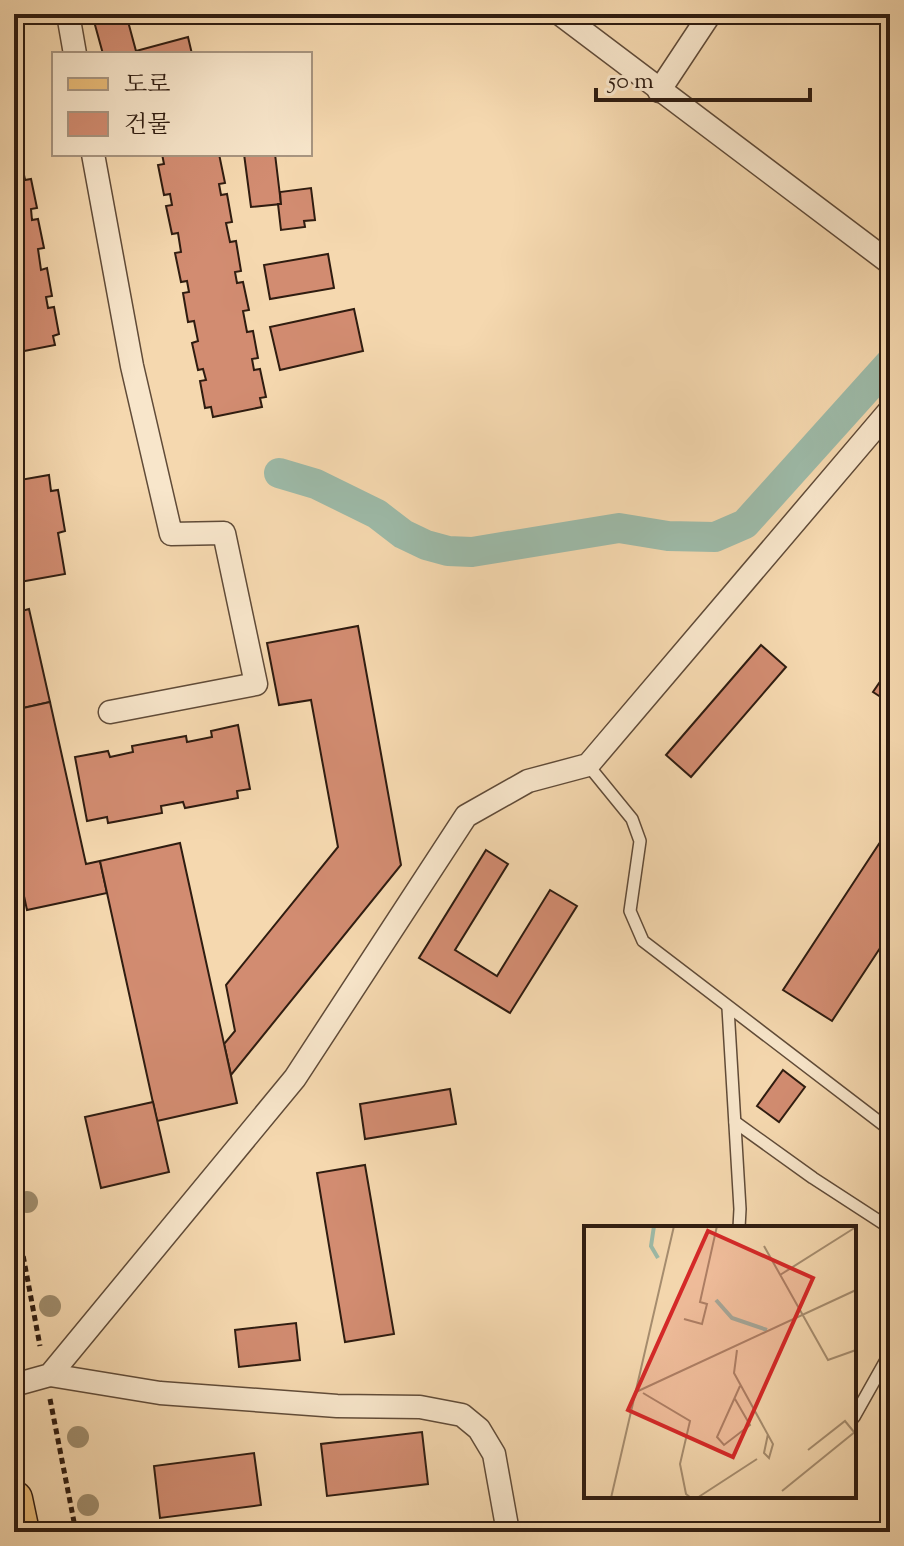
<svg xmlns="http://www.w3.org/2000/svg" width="904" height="1546" font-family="'Sorts Mill Goudy','Noto Serif KR',serif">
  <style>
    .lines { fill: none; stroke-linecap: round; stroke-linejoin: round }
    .canal { stroke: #9dbaa8; stroke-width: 30 }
    .building { fill: #d28c71; stroke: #2f1c10; stroke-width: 2 }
    .service-casing { stroke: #604b38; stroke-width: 14 }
    .minor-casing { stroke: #604b38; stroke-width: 25 }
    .primary-casing { stroke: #2f1c10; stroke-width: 39 }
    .path { stroke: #2f1c10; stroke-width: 5; stroke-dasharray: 6 4; stroke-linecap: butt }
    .service { stroke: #f8e6cb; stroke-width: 11 }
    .minor { stroke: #f8e6cb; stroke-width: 22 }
    .primary { stroke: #eabc78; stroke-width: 36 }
    .tree { fill: #9f8c6c }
    .inset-river { fill: none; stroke: #9dbaa8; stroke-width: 4 }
    .inset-road { fill: none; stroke: #a68d6f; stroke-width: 2 }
    .view { fill: #d62828; fill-opacity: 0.15; stroke: #d62828; stroke-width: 4 }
    .inset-edge { fill: none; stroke: #2f1c10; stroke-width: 4 }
  </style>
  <rect width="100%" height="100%" fill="#f5d8af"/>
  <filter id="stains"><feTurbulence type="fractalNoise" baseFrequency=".0025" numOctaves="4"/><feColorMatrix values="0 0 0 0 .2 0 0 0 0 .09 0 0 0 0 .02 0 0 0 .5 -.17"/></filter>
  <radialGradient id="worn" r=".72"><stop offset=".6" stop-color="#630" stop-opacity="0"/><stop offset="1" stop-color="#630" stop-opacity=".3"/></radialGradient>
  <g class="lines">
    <!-- canal -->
    <polyline class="canal" points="279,473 316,484 377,514 403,534 426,545 448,551 472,552 619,528 668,536 715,537 745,524 890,363"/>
  </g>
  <!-- building -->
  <g class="building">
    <polygon points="92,14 126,14 136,51 188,37 192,54 103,54"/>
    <polygon points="162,154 219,154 225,183 219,184 221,195 227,194 232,222 226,223 230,242 236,241 241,271 235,272 237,283 243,282 249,310 243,311 247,332 253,331 258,358 252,359 254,370 260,369 266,397 260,398 262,407 213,417 211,407 205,408 200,381 206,380 203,369 198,370 192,343 198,341 194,321 188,322 183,293 189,292 187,281 181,282 175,253 181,252 178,233 172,234 166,206 172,205 170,194 164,195 158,165 164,164"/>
    <polygon points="244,154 275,154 281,204 251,207"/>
    <polygon points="23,170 25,180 31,179 37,208 31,209 32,220 38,219 44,248 38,249 41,270 47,268 52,296 46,297 48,308 54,307 59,334 53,336 55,345 14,353 14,171"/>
    <polygon points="311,188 315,220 304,221 305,227 281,230 278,204 281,204 280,192"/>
    <polygon points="328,254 334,288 270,299 264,265"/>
    <polygon points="354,309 363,351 280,370 270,327"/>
    <polygon points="49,475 51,491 58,490 65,531 58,533 65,574 14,583 14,481"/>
    <polygon points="29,609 50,702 14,710 14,613"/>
    <polygon points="358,626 401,865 231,1075 224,1044 235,1031 226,985 338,847 311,700 279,705 267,643"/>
    <polygon points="761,645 786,667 691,777 666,755"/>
    <polygon points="890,667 890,703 873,692"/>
    <polygon points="50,702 86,864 100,861 107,893 27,910 14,850 14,710"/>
    <polygon points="238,725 250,789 237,791 238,798 185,808 183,802 161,806 162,813 108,823 107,817 87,821 75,757 108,751 110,757 133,752 132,746 186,736 187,742 212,737 211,731"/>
    <polygon points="890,827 890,933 832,1021 783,990"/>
    <polygon points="180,843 237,1103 157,1121 100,861"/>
    <polygon points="486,850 508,864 455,950 497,976 550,890 577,906 510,1013 419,958"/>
    <polygon points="783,1070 805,1087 779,1122 757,1106"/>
    <polygon points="450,1089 456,1124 365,1139 360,1104"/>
    <polygon points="153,1102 169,1172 101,1188 85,1117"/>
    <polygon points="365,1165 394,1334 345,1342 317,1173"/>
    <polygon points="296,1323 300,1360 239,1367 235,1330"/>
    <polygon points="422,1432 428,1484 327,1496 321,1444"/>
    <polygon points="254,1453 261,1505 160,1518 154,1466"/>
  </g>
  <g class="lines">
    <defs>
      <g id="service">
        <polyline points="588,765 632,819 640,841 630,911 643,941 890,1130"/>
        <polyline points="728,1008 740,1209 739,1228"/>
        <polyline points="735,1122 813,1178 890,1228"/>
        <polyline points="854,1417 890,1353"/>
      </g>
      <g id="minor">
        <polyline points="68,14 75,54"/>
        <polyline points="560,14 890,263"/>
        <polyline points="659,91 710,14"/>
        <polyline points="93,154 132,366 171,534 224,533 256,684 110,712"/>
        <polyline points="50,1375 160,1393 337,1406 420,1407 462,1415 479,1429 494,1454 508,1532"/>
        <polyline points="14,1385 50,1375 295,1078 466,816 528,781 588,765 890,410"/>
      </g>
      <polyline id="primary" points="14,1499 21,1532"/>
    </defs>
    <!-- service casing -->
    <use href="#service" class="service-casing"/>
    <!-- minor casing -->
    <use href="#minor" class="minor-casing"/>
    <!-- primary casing -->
    <use href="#primary" class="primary-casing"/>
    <!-- path -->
    <g class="path">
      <polyline points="14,1207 40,1346"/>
      <polyline points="50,1399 76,1532"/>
    </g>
    <!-- service -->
    <use href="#service" class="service"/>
    <!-- minor -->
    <use href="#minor" class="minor"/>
    <!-- primary -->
    <use href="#primary" class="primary"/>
  </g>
  <!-- trees -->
  <g class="tree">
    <circle cx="27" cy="1202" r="11"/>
    <circle cx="50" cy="1306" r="11"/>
    <circle cx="78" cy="1437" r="11"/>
    <circle cx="88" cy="1505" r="11"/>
  </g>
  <!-- overview -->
  <g transform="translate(584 1226)">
    <rect width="272" height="272" fill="#f5d8af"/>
    <path class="inset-river" d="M70 0 67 20 74 32M132 74 148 92 183 104"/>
    <path class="inset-road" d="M180 20 244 134 272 124M196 49 272 1M100 93 118 98 123 78 116 76 133 0M153 124 150 147 189 218 185 232 180 227 184 208M52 166 272 64M59 167 106 195 96 238 102 268 107 272M151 173 166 199 140 219 133 211 156 160M224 224 261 195 270 206M198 265 272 205M27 272 90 0M113 272 173 233"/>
    <path class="view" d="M124 5 229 52 149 231 44 184Z"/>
    <rect width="272" height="272" class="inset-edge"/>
  </g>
  <!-- margin -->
  <rect width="904" height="1546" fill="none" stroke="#f5d8af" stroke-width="48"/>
  <rect x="16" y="16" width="872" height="1514" fill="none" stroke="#2f1c10" stroke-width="4"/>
  <rect x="24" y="24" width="856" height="1498" fill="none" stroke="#2f1c10" stroke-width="2"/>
  <!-- legend -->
  <rect x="52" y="52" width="260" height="104" fill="#f8e6cb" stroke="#a89580" stroke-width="2"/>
  <rect x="68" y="78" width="40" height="12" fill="#eabc78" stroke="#a89580" stroke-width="2"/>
  <text x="124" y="92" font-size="24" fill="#2f1c10">도로</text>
  <rect x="68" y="112" width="40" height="24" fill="#d28c71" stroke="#a89580" stroke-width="2"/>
  <text x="124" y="132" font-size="24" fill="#2f1c10">건물</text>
  <!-- scale -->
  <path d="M596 88v12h214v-12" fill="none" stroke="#2f1c10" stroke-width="4"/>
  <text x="608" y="88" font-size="24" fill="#2f1c10" stroke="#f8e6cb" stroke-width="6" paint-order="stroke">50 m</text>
  <rect width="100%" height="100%" filter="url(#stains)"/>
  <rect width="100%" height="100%" fill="url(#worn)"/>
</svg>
